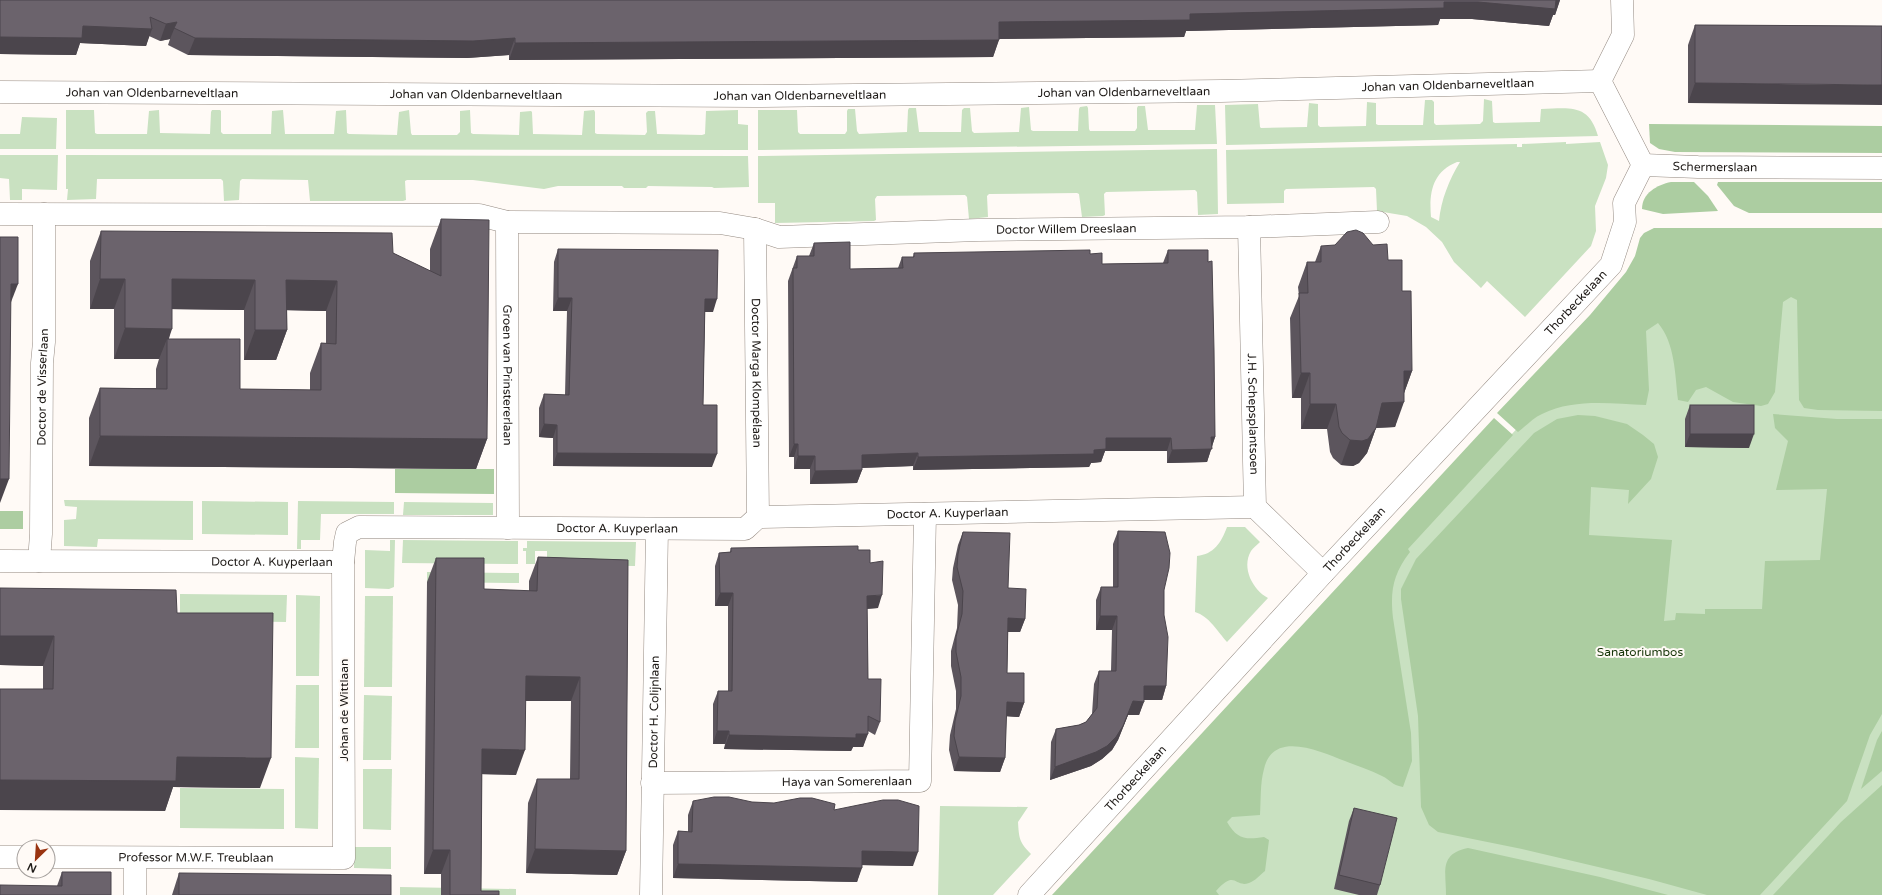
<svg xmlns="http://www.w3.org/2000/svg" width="1882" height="895" font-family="'Varela Round',sans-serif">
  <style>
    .green { fill: #c9e1c1; fill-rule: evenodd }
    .forest { fill: #accda1 }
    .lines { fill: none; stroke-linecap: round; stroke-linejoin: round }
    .minor-casing { stroke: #948a82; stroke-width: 23 }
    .minor { stroke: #fff; stroke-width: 22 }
    .wall { fill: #5c555d; fill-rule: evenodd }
    .shaded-wall { fill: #4b454c }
    .building { fill: #6b636c; stroke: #4b454c }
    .labels { text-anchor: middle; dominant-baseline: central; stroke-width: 4; stroke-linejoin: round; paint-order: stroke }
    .street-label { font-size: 12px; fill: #1e1a17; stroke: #fffaf6 }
    .park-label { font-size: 12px; fill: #153407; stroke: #fffaf6 }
  </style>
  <rect width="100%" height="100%" fill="#fffaf6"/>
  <!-- green -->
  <g class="green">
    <path d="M1484 99 1492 101 1493 122 1495 123 1540 122 1541 109C1569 108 1589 103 1598 136L1226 145 1225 105 1258 104 1260 127 1261 128 1307 127 1309 103 1318 104V125L1320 127 1366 126 1367 102 1376 103V124L1378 125H1423L1425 100H1432L1434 102V123L1436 125 1480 124 1483 121Z"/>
    <polygon points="1197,105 1215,105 1217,144 758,150 758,110 797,110 798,132 800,134 845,134 847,131 847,111 848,109 855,109 857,131 859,134 907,132 908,110 909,108 916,108 919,132 961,132 962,110 964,108 970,108 972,131 974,133 1019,132 1021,108 1029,107 1031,130 1033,131 1078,131 1079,109 1080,107 1087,106 1088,108 1089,129 1090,131 1135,131 1137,128 1137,108 1138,106 1145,106 1148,130 1195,130"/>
    <polygon points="66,110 94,110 95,133 97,134 147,134 149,111 159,110 160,133 210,134 211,112 212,110 220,110 221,111 221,132 223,134 271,134 272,111 283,110 285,134 334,134 336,111 346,110 347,133 349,134 397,135 399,112 409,110 411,133 412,135 457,135 460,132 460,111 470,110 471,133 473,134 519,135 520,112 531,111 532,112 533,134 582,135 584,111 594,110 595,112 595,133 597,134 645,135 647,132 646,113 648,111 655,111 657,134 702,135 705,134 706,111 738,110 738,124 748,125 748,150 66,149"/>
    <polygon points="22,117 57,118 56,149 0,149 0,134 20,134"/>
    <path d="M1566 142V144L1600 142 1608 165 1606 178 1595 206 1596 231 1591 246 1525 317 1487 281 1481 288 1454 262 1442 242 1426 227 1407 216 1377 211 1376 189 1374 187 1286 189 1284 191V203L1227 204 1226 150 1517 144V147H1522V144ZM1457 162H1460C1449 180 1441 200 1439 221L1431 217C1429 193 1432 172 1457 162Z"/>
    <polygon points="1217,149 1218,214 1198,215 1197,192 1195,190 1106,192 1104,194 1105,215 1103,216 1082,217 1079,194 1077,193 989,194 987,196 988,217 969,219 967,197 965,195 877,196 875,199 876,220 874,221 775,223 775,203 758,203 758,156"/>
    <polygon points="0,155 58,155 57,190 22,189 22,200 10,200 9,179 0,178"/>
    <polygon points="66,155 748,156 749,187 714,188 712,187 648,186 646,188 624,188 622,186 558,186 544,189 473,180 407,180 405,181 406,200 403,201 310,201 308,180 242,179 240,181 239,200 224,201 223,181 221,179 97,179 96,199 67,200 68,189 66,189"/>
    <polygon points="1882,253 1882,895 1086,895 1657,277"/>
    <polygon points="64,500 193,501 193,540 98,539 97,547 64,546 64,520 76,519 77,507 65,506"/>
    <polygon points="202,501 288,502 288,535 202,534"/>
    <polygon points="298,501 394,502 394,514 321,514 320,540 301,540 301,549 297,549"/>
    <polygon points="404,502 493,503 493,515 403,515"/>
    <path d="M1227 527H1245L1260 542C1257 545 1253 548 1251 551 1241 568 1253 590 1268 598L1227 642C1218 632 1209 616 1195 612L1197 556C1214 554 1221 543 1227 527Z"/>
    <polygon points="390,540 395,540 394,587 389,589 365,588 365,550 390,551"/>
    <polygon points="403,540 518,541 518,564 402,563"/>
    <polygon points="527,541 636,542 635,566 547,565 547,551 535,551 535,564 526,564 526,551 523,551 523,548 527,548"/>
    <polygon points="427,572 519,573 519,583 427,582"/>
    <polygon points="180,594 287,595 286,622 180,620"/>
    <polygon points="296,595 320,596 319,676 296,676"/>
    <polygon points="365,596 393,596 392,687 364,687"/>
    <polygon points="296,685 319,685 319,748 295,748"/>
    <polygon points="364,695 392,696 391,760 363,760"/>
    <polygon points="295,757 319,758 318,829 295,828"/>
    <polygon points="363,769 392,769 391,830 363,829"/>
    <polygon points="180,788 284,789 284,829 180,828"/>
    <path d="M940 806 1028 807 1018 822C1019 838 1019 842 1031 854L993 895H938Z"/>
    <polygon points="354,847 391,847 391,869 354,868"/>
    <polygon points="400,887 516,889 516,895 400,895"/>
  </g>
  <!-- forest -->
  <g class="forest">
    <polygon points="1649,124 1882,126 1882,153 1675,152 1659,149 1650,143"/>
    <path d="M1671 182H1694L1708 196 1718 211 1663 214 1642 209C1642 193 1657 185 1671 182Z"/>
    <polygon points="1718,182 1882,182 1882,213 1749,213 1734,206 1717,185"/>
    <path d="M1654 228H1882V411L1818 410 1804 408 1799 400 1797 300 1791 297 1783 302 1775 392 1768 404 1761 406 1733 402 1706 387 1696 390 1688 402 1678 400C1675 374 1675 343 1658 323L1646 331 1649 390 1646 405C1611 404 1575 398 1542 414 1533 418 1526 426 1518 432L1497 413 1590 315 1626 272 1635 256 1640 238 1644 233Z"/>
    <polygon points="1773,414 1837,419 1882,419 1882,714 1870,735 1847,801 1760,895 1707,895 1649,879 1522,849 1438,832 1429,825 1421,807 1418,716 1401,599 1401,589 1416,559 1534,433 1557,419 1578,415 1595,416 1627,424 1643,435 1654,444 1658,457 1651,479 1628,504 1629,490 1591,487 1589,535 1672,540 1664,621 1675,620 1676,613 1705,614 1705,609 1762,609 1765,561 1820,560 1827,489 1776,490 1788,441 1775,428"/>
    <path d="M1494 418 1513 435 1408 549 1410 552C1393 574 1390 591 1393 618L1411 733 1412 761 1403 787C1391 785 1391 780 1382 776 1370 770 1357 766 1345 761 1321 752 1273 729 1264 769 1260 783 1261 800 1260 815L1232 817 1227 822C1237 839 1245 840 1264 837L1269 840 1265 871C1260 875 1255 881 1249 883 1234 888 1236 869 1216 891L1219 895H1052Z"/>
    <polygon points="395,469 494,469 494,494 395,493"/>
    <rect x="0" y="511" width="23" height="18"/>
    <polygon points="1882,731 1882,771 1861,789 1877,740"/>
    <polygon points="1882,785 1882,895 1773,895 1841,822"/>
    <path d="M1468 848 1600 877 1668 895H1446C1446 871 1439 854 1468 848Z"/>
  </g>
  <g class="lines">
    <defs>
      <g id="minor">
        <polyline points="1600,81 1643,165"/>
        <polyline points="1600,81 1623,35 1622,0"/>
        <path id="s1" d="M0 92 754 96 1221 91 1600 81"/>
        <path id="s2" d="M1643 165 1698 167 1882 168"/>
        <path id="s3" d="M0 214 479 215 507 222 720 223 755 229 779 237 978 230 1249 227 1378 222"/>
        <path id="s4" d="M507 222 508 528"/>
        <path id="s5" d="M1249 227 1255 507 1323 573"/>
        <path id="s6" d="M755 229 758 517"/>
        <path id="s7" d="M0 561 343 562 345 542 347 533 359 527 745 529 758 517 1255 507"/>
        <path id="s8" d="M39 561 41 534 42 363 44 342V214"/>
        <path id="s9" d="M652 783 920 781 925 514"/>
        <polyline points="0,857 24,857"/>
        <path id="s10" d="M48 857 344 858 343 562"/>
        <polyline points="135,858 135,895"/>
        <path id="s11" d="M651 895 657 529"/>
        <path id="s12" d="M1029 895 1323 573 1611 265 1625 222 1624 203 1643 165"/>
      </g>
    </defs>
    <!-- minor casing -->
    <use href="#minor" class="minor-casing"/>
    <!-- minor -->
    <use href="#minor" class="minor"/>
  </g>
  <!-- wall -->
  <g class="wall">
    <polygon points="0,0 1560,0 1555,15 1553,15 1549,26 1472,19 1440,19 1438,25 1186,31 1184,37 999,39 993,57 509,60 509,55 467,58 188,55 168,45 170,39 160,41 149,36 146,46 80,43 76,55 0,54"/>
    <polygon points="1695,25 1882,26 1688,103 1688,45"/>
    <path d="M441 219 487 439 476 469 89 466V418L100 388H156V369L159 359H114V309H90V261L101 231 393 253 430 271V249ZM172 309 244 310V360H276L287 330V310L326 311V343H321L310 373V390L240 389 169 339Z"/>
    <polygon points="814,243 850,269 898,268 902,257 913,257 914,253 1090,254 1102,264 1163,263 1168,250 1208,262 1215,437 1207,462 1167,463 1167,451 1105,451 1101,462 1091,463 1089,467 913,470 913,466 862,468 862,470 857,483 810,484 810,469 794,469 794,457 789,457 788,281 797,256 809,256"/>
    <polygon points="1321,246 1388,260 1402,291 1412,371 1404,393 1395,427 1376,428 1367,453 1359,463 1353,466 1341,465 1333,458 1330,452 1327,429 1301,429 1301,398 1292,398 1290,318 1299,296 1298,287 1307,262 1315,262"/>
    <polygon points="558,249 713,312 705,312 703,405 712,467 553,466 553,438 539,437 539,408 544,394 565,395 567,311 553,311 554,262"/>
    <polygon points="1690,405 1749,448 1685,447 1685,419"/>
    <polygon points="1118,531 1164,590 1164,615 1166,686 1162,700 1144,700 1139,715 1128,715 1118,740 1112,750 1102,759 1091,766 1050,780 1051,742 1056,729 1079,725 1086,722 1092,714 1094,684 1099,671 1111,671 1112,630 1096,630 1096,600 1101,587 1113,587 1113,544"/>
    <polygon points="963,532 1008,588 1025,619 1020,632 1008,632 1007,673 1024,703 1019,717 1006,716 1005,758 1000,772 954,771 949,750 950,735 956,709 956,691 951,666 951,651 957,628 958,605 952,580 953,568 958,545"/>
    <polygon points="731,548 858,550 870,563 878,608 867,609 868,679 880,722 875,735 868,731 863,747 853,747 851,751 724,749 725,744 713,744 713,704 718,691 728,691 728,606 715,606 715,566 719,553 730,552"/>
    <polygon points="538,557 628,560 626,851 617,875 526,873 528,803 537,779 570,779 571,701 525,701 516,775 482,774 481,891 499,895 441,895 441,874 424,874 427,582 436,558 484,589 529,591 529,581"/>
    <polygon points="0,588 177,613 260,788 173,787 165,811 43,689 43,666 0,665"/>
    <polygon points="693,801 752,802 834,810 913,866 862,865 857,882 673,878 673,845 678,831 688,832 688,815"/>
    <polygon points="1354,808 1380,885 1377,895 1359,895 1334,889 1349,821"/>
    <polygon points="62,872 111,895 57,886"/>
    <polygon points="179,873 391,895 172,895"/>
  </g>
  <!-- shaded-wall -->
  <g class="shaded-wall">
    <polygon points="1560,0 1555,15 1553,15 1549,26 1472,19 1440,19 1438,25 1186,31 1184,37 993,39 999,22 1444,2"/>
    <polygon points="177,22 170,39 160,41 166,24"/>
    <polygon points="83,26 152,29 146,46 80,43 76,55 0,54 0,37"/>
    <polygon points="195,38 515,38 509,55 467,58 188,55"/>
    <polygon points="999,40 993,57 509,60 515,43"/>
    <polygon points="1695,83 1882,85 1882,105 1688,103"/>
    <polygon points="100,279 125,279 114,309 90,309"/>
    <polygon points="172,279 255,280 244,310 161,309"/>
    <polygon points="286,280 337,281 326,311 275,310"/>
    <polygon points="11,284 18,284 6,315"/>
    <polygon points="558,298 572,298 567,311 553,311"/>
    <polygon points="705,299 717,299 713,312 701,312"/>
    <polygon points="125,328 172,329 167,344 167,339 159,359 114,359"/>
    <polygon points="255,330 287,330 276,360 244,360"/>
    <polygon points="1404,371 1412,371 1403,396"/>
    <polygon points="1301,373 1310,373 1301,398 1292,398"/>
    <polygon points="1404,402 1395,427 1373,428 1382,403"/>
    <polygon points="1310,404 1336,404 1327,429 1301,429"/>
    <polygon points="544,424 557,425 553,438 539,437"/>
    <polygon points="1376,428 1367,453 1359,463 1353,466 1341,465 1350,440"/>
    <polygon points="1690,434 1754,434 1749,448 1685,447"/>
    <polygon points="100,436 487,439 476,469 89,466"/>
    <polygon points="1211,437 1215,437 1207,462 1167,463 1172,450"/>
    <polygon points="1106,438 1171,438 1167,451 1105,451 1101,462 1091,463 1089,467 913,470 918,457 1094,450"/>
    <polygon points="794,444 798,444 794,457 789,457"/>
    <polygon points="557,453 717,454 712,467 553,466"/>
    <polygon points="918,453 913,466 857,468 862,455"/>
    <polygon points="798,456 815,456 810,469 794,469"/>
    <polygon points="862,470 857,483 810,484 815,471"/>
    <polygon points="0,479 9,479 0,503"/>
    <polygon points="720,593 733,593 728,606 715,606"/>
    <polygon points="882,595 878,608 862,609 867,596"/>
    <polygon points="1100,616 1117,616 1112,630 1096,630"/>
    <polygon points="1008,618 1025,619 1020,632 1003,632"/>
    <polygon points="0,636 54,636 43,666 0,665"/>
    <polygon points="526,676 580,677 571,701 517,701"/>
    <polygon points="1144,686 1166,686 1162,700 1140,700"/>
    <polygon points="1133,701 1144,702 1139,715 1128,715 1118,740 1112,750 1102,759 1091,766 1050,780 1055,767"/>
    <polygon points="1007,702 1024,703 1019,717 1002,716"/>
    <polygon points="717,731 729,731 725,744 713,744"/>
    <polygon points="868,734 863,747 853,747 851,751 724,749 729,735"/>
    <polygon points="482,749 525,750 516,775 474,774"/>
    <polygon points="177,757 271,758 260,788 173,787 165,811 0,810 0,780"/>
    <polygon points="959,757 1005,758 1000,772 954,771"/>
    <polygon points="535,849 626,851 617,875 526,873"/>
    <polygon points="433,850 450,850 441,874 424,874"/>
    <polygon points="862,851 918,852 913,866 857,865"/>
    <polygon points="678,864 862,868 857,882 673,878"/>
  </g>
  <!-- building -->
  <g class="building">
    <polygon points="0,0 1556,0 1555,9 1478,2 1444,2 1444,8 1190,14 1190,20 999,22 999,40 515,43 515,38 473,41 195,38 174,28 177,22 166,24 150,17 152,29 83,26 82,38 0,37"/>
    <polygon points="1695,25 1882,26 1882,85 1695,83"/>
    <polygon points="441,219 489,220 487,439 100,436 100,388 167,389 167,339 240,339 240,389 321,390 321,343 336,344 337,281 286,280 287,330 255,330 255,280 172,279 172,329 125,328 125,279 100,279 101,231 392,233 393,253 441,276"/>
    <polygon points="1356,230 1363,233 1373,245 1387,244 1388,260 1402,260 1402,291 1411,291 1412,371 1404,371 1404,402 1382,403 1376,428 1368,439 1362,441 1350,440 1342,433 1339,427 1336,404 1310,404 1310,373 1301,373 1299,293 1308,293 1307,262 1321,262 1321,246 1335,245 1347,232"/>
    <polygon points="0,237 18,237 18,284 11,284 9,479 0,479"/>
    <polygon points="850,242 850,269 903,268 902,257 914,257 914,253 1090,250 1090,254 1102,253 1102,264 1168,263 1168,250 1208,250 1208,262 1212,261 1214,350 1215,437 1211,437 1212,449 1172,450 1171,438 1106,438 1106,449 1094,450 1094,454 918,457 918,453 862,455 862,470 815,471 815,456 798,456 798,444 794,444 793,268 797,268 797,256 814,256 814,243"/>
    <polygon points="558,249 718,250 717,299 705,299 703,405 717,405 717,454 557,453 557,425 544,424 544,394 569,395 572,298 558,298"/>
    <rect x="1690" y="405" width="64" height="29"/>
    <polygon points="1118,531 1165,532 1170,553 1169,568 1164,590 1164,615 1168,637 1166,686 1144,686 1144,702 1133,701 1123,726 1116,737 1107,746 1096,752 1055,767 1056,729 1079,725 1086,722 1097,708 1099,671 1116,671 1117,616 1100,616 1101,587 1118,587"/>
    <polygon points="963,532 1010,533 1008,588 1026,589 1025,619 1008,618 1007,673 1024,673 1024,703 1007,702 1005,758 959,757 954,736 955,721 961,696 961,677 956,652 956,637 962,614 963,591 957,567 958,554"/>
    <polygon points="858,546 858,550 870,550 870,563 883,561 882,595 867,596 868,679 881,679 880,722 868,716 868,734 856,734 856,738 729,735 729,731 717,731 718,691 732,691 733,593 720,593 719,553 731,552 731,548"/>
    <polygon points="538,557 628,560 626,851 535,849 537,779 579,779 580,677 526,676 525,750 482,749 481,891 499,891 499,895 450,895 450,850 433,850 436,558 484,558 484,589 537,591"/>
    <polygon points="0,588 176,590 177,613 273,613 271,758 177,757 176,781 0,780 0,689 53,689 54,636 0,636"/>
    <polygon points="714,797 729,797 752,802 774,803 800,798 812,798 835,804 834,810 883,800 898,800 919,806 918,852 862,851 862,868 678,864 678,831 692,832 693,801"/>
    <polygon points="1354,808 1397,818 1380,885 1339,875"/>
    <polygon points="62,872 111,872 111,895 0,895 0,885 62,886"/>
    <polygon points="179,873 391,875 391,895 179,895"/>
  </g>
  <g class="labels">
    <!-- street labels -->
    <g class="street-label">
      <text stroke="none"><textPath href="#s1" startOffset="1448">Johan van Oldenbarneveltlaan</textPath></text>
      <text stroke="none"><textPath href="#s1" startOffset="152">Johan van Oldenbarneveltlaan</textPath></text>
      <text stroke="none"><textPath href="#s1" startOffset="1124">Johan van Oldenbarneveltlaan</textPath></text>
      <text stroke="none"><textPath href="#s1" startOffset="476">Johan van Oldenbarneveltlaan</textPath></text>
      <text stroke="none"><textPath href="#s1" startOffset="800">Johan van Oldenbarneveltlaan</textPath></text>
      <text stroke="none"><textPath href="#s2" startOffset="72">Schermerslaan</textPath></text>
      <text stroke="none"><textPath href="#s3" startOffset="1069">Doctor Willem Dreeslaan</textPath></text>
      <text stroke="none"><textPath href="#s12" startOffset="806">Thorbeckelaan</textPath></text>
      <text stroke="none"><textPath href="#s6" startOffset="144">Doctor Marga Klompélaan</textPath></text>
      <text stroke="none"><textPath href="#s4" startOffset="153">Groen van Prinstererlaan</textPath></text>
      <text stroke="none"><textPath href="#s8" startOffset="174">Doctor de Visserlaan</textPath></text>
      <text stroke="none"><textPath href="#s5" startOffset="187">J.H. Schepsplantsoen</textPath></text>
      <text stroke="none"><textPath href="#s7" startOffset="979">Doctor A. Kuyperlaan</textPath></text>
      <text stroke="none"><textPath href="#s7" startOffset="644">Doctor A. Kuyperlaan</textPath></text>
      <text stroke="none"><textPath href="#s12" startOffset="482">Thorbeckelaan</textPath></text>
      <text stroke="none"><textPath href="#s7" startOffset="272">Doctor A. Kuyperlaan</textPath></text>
      <text transform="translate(344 710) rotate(-90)">Johan de Wittlaan</text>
      <text stroke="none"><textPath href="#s11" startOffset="183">Doctor H. Colijnlaan</textPath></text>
      <text stroke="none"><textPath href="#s12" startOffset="158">Thorbeckelaan</textPath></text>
      <text stroke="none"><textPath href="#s9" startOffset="195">Haya van Somerenlaan</textPath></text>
      <text stroke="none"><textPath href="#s10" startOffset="148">Professor M.W.F. Treublaan</textPath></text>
    </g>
    <!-- park labels -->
    <g class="park-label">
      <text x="1640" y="652">Sanatoriumbos</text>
    </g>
  </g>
  <!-- north arrow -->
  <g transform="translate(36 859) rotate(205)"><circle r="19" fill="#fffaf6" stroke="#a5a09d"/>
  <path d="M0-3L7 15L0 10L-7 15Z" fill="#9a3411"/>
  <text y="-6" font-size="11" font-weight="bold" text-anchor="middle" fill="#1e1a17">N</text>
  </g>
</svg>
